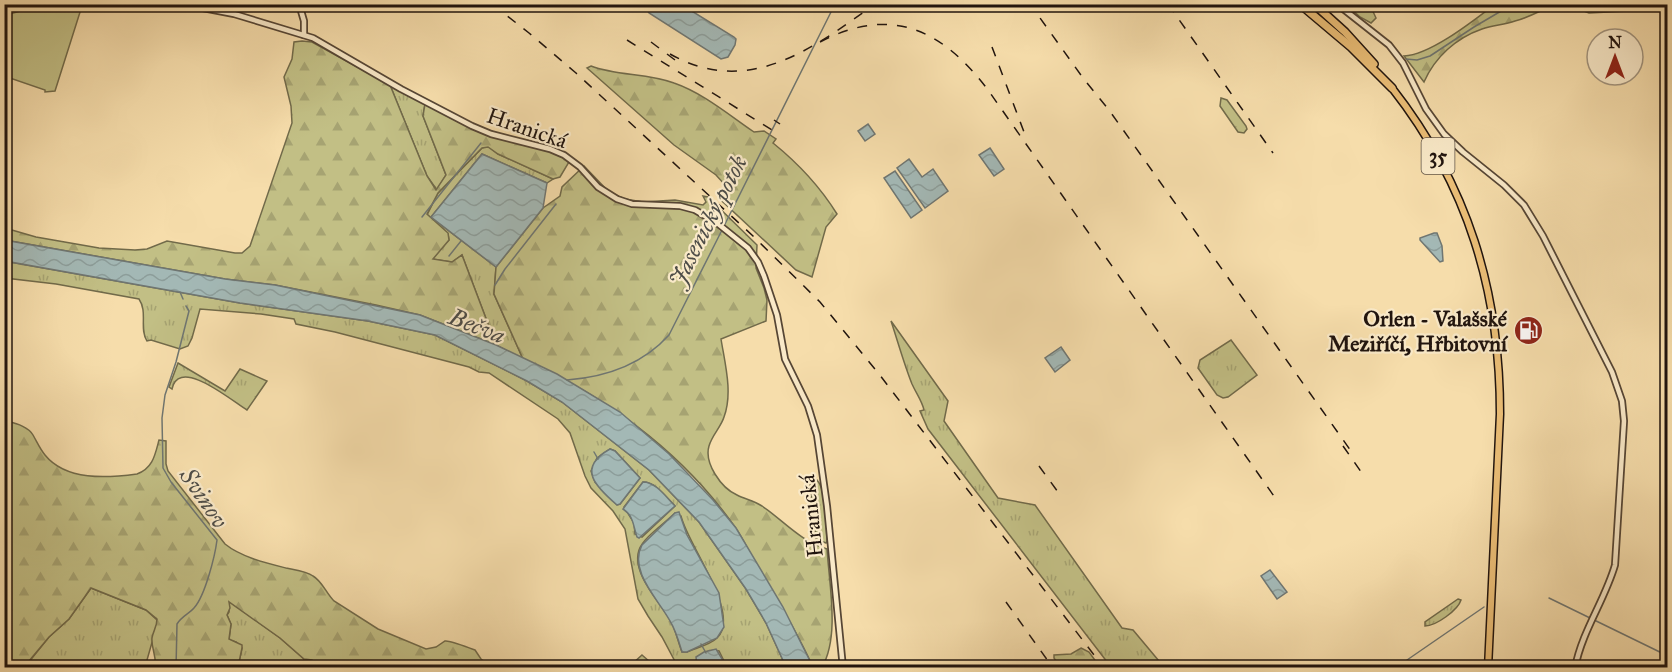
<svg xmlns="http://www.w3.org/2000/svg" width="1672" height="672" font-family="'IM FELL Great Primer',serif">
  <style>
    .grass { fill: url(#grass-tufts); stroke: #716a4a; stroke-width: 1.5; fill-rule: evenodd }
    .forest { fill: url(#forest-firs); stroke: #716a4a; stroke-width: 1.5 }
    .green { fill: #c2bf85; stroke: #716a4a; stroke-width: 1.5 }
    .water { fill: url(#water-waves); stroke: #6f7672; stroke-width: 1.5 }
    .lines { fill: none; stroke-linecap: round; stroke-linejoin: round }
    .stream { stroke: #6f7672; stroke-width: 1.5 }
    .minor-casing { stroke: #564635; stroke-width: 8 }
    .major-casing { stroke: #20140e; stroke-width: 9 }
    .highway-casing { stroke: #20140e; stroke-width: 10 }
    .minor { stroke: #f9e9c8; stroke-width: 4.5 }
    .major { stroke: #ebbe76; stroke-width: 6 }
    .highway { stroke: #ebbe76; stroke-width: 7 }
    .rail { stroke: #20140e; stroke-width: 1.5; stroke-dasharray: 10 10; stroke-linecap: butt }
    .labels { text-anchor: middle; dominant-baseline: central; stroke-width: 4.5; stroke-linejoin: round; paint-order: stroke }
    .shield { fill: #f9e9c8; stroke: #615446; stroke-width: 1.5 }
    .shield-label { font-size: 21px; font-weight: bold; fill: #20140e }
    .street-label { font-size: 22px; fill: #20140e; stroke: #f9e9c8 }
    .poi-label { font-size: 22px; font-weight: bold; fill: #20140e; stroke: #f9e9c8; text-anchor: end }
    .water-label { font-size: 24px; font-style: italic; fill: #4e4d48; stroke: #f9e9c8 }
  </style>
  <defs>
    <pattern id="grass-tufts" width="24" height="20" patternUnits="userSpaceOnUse" patternTransform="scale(1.5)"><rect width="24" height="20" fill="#c2bf85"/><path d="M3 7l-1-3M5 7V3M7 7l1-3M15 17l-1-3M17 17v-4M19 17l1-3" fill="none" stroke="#a6a372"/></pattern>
    <pattern id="forest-firs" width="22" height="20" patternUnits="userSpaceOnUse" patternTransform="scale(1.5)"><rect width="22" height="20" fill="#c2bf85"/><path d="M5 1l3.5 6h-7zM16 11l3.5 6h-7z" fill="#a6a372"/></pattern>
    <pattern id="water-waves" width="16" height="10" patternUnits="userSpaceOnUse" patternTransform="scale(1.5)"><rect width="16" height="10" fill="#a3b8b5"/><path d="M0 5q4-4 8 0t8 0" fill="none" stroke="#8c9d9a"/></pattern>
  </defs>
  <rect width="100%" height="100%" fill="#f6ddab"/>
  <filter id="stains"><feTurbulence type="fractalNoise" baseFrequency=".00333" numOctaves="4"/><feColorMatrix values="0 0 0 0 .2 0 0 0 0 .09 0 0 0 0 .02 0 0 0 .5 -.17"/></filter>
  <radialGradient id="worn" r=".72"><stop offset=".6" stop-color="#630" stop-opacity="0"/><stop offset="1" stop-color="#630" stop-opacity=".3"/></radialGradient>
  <!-- grass -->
  <g class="grass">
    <polygon points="1347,5 1370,5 1376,18 1371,23 1360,17"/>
    <polygon points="390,85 425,104 423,116 446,175 437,190 427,176"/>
    <polygon points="1221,98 1227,100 1246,126 1247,129 1244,133 1238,132 1220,106"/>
    <polygon points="488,146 498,154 553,179 547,183 482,154 431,217 496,267 494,294 523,359 496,345 462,255 452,262 432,259 449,240 448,234 427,215 438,193 482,148"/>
    <path d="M4 261 240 303 368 321 435 335 527 381 562 402 649 470 699 522 746 589 766 623 786 667H727L719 651C708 648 703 654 695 661L697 667H678L662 637 648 616 638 599 625 529 613 511 591 488 585 476 570 433 558 419 489 373 479 372 469 367 335 332 296 324 294 319 261 314 200 309 192 338 188 346 180 349 151 340 147 341C139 329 148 312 139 299L56 284 5 278ZM610 449 615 451 640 478 620 504 617 505 595 482 591 471 597 458ZM643 482C656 482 666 497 675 506L642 537 635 534 634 523 624 507ZM675 513 681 516C687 544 742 614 717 638 710 645 696 648 687 652H682C678 642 676 631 671 621 660 602 631 573 639 550 643 538 665 523 675 513Z"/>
    <path d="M891 321 948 401 944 421 998 498 1035 505 1122 628 1133 630 1164 667H1111L928 429 920 411 924 410C922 401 916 393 912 384 904 364 898 342 891 321Z"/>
    <polygon points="1231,340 1257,375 1228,397 1223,398 1217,395 1198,368 1200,360"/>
    <path d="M178 363 225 391 240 369 267 381 247 410C232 401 179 356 172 389L169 387Z"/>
    <polygon points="91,588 146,610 157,620 157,625 145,667 24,668 49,637 69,619"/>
    <path d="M1458 599 1461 600C1458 610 1436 626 1425 626V622Z"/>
    <polygon points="229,601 280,638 304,659 303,667 238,667 242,648 236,642 229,640 231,624 227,615 229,612"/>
    <polygon points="642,655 650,662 645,667 639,665 639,667 620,667 632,664"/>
  </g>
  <!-- forest -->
  <g class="forest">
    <polygon points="1667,4 1667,9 1589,13 1584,11 1577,5"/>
    <path d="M1494 5H1554C1541 10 1528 18 1515 21 1504 25 1493 25 1482 29 1456 38 1435 57 1424 82L1404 56C1430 55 1473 21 1494 5Z"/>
    <path d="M302 41 312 42 390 85 427 176 436 190 446 175 423 116 425 104C447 116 469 129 494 136 518 144 549 145 569 162L560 177 553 179 498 154 488 147 482 148 438 193 427 214 448 233 449 240 433 259 452 262 462 255 496 345 420 315 376 305 275 285 225 279 5 240V228L36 237 99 248 135 250 147 249 167 241 235 253H242L250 246 292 123 291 106 284 77 292 59 294 42Z"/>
    <path d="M591 66C617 76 647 73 674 83 703 93 729 115 754 132L764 131 776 139 773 143C799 164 819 185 837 214L826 227 812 277 796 270 722 201 727 191 726 186 716 175 674 145 587 68Z"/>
    <path d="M584 166 609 192 625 199 643 202 675 200 703 205 706 202 703 196 708 197 757 245 756 268 764 288 767 300 766 321 721 339C725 364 733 393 724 417 721 427 712 435 709 446 704 463 721 488 737 495 745 499 754 501 762 506 784 521 800 541 827 549 829 583 840 637 822 667H813C797 632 778 600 758 567 750 554 744 540 735 527 682 452 606 397 523 359L494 294 496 267 543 208 560 196 562 187Z"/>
    <path d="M4 420C14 423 28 426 33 435 37 442 40 449 45 455 66 481 107 478 137 474 153 468 155 455 159 440L166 441V464L168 471 225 544C241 557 266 563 286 568 295 570 306 571 313 576 322 581 326 593 334 601L378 629 426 649 436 647 445 641C450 640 469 648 475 650L481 659 492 667H321L312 660 304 659 280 638 229 602 230 608 227 615 231 624 229 639 242 645V648L238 667H155C157 657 151 648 152 638 153 631 157 627 157 619L146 610 91 588 69 619 49 637 24 667H5Z"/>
    <path d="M817 480C827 491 826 526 827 541L826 543 816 539 810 484V481Z"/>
    <polygon points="1081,648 1089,652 1100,667 1060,667 1054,658 1054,655 1071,654"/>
  </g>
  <!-- green -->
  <path class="green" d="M46 5H70V9H81L55 91 45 92V90L4 76 5 15C19 12 32 6 46 5Z"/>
  <!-- water -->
  <g class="water">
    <polygon points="648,4 682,5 734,37 736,39 735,45 728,57 721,59 649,13 646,8"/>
    <polygon points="868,124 875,134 865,141 858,131"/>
    <polygon points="990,148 1004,169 994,176 979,155"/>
    <polygon points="482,154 547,183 543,208 496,267 431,217"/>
    <polygon points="909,159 922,177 933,169 948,191 925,208 897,168"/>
    <polygon points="895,171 922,210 911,218 884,178"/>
    <polygon points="1434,233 1437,233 1442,246 1443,261 1440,262 1420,240 1420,238"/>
    <polygon points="4,240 225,279 275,285 420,315 496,345 557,374 620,412 669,454 713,500 736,528 783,607 813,667 786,667 766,623 746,589 699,522 649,470 562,402 527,381 435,335 368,321 240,303 5,261"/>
    <polygon points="1061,347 1070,360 1055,372 1045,358"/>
    <path d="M610 449 615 451 640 478 620 504 617 505C596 487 576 468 610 449Z"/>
    <path d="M643 482C656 482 666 497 675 506L639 538 637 537C633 526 634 516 623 509Z"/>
    <path d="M679 512 687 535 719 593 724 627 717 638 687 652H682C679 642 676 631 670 621 659 600 628 571 642 545L675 513Z"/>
    <polygon points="1270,570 1287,592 1277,599 1261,576"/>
    <polygon points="716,649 727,667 697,667 696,657 704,652"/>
  </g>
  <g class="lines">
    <!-- stream -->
    <g class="stream">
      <polyline points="1406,59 1417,60 1430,56 1474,27 1513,4"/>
      <polyline points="422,217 481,143"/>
      <polyline points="724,226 835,4"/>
      <polyline points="449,256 461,241"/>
      <polyline points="495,285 505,269 556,204"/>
      <polyline points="180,292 183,299"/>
      <path d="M567 380C606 377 642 365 669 335L722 230"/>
      <polyline points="594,452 598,459"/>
      <polyline points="1549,598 1668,656"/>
      <polyline points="701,644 706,653"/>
      <polyline points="1407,660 1484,607"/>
      <path d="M176 668 177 624C182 616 189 614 194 608 205 596 215 556 217 540L171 482 163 468 162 418 165 395 176 362 189 311 186 306"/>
      <polyline points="1397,668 1402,664"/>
    </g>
    <defs>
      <g id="minor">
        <polyline points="182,4 234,14 313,38 401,89 472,126 491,134 550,149 564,155 580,167 598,187 617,199 632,204 680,206 695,210 717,223 748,248 758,262 764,276 777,315 785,359 808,406 817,435 827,506 843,668"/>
        <polyline points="299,4 304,21 304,35"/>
        <path d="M1337 4 1389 45 1403 63 1426 109 1444 134 1463 152 1504 185 1524 205 1543 236 1612 372 1622 401 1624 421 1615 565C1605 600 1582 631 1575 668"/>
        <polyline points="4,10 27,4"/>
      </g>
      <path id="major" d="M1392 88C1468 185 1500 291 1500 414L1488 668"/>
      <g id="highway">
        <polyline points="1300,4 1351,47 1392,88"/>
        <polyline points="1314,4 1345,32 1374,64"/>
      </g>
    </defs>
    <!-- minor casing -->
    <use href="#minor" class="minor-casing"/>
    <!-- major casing -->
    <use href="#major" class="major-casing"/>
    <!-- highway casing -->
    <use href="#highway" class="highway-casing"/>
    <!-- minor -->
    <use href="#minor" class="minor"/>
    <!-- major -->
    <use href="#major" class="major"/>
    <!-- highway -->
    <use href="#highway" class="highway"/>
    <!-- rail -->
    <g class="rail">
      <polyline points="492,4 529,33 576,73 753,236 820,302 879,374 1104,668"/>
      <polyline points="1026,4 1040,18 1083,78 1109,110 1351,451"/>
      <polyline points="1168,4 1273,153"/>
      <polyline points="627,40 777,133"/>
      <polyline points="651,42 675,60"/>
      <path d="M820 42C891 5 942 29 988 90L1276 499"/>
      <polyline points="992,47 1024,132"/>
      <path d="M670 54C748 98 812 49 875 4"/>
      <polyline points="774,120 780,124"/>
      <polyline points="1343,446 1364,476"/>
      <polyline points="1039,466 1058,492"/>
      <polyline points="1006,602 1053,668"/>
    </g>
  </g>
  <!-- icons -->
  <defs>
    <symbol id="fuel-disc" viewBox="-11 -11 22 22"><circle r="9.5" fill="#8f2418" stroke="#f9e9c8"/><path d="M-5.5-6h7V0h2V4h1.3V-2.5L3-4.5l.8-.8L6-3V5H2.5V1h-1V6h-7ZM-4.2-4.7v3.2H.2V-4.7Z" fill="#fff"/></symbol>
  </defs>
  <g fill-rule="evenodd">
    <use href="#fuel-disc" x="1512" y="314" width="33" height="33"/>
  </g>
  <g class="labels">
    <!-- shield labels -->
    <rect class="shield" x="1421.5" y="138" width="33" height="36" rx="4.5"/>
    <g class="shield-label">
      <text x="1438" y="156">35</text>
    </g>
    <!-- street labels -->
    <g class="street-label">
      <text transform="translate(527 128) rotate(19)">Hranická</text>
      <text transform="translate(811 516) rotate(-96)">Hranická</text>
    </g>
    <!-- poi labels -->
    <g class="poi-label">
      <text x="1507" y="318">Orlen - Valašské<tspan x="1507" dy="25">Meziříčí, Hřbitovní</tspan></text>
    </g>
    <!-- water labels -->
    <g class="water-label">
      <text transform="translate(708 221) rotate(-63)">Jasenický potok</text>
      <text transform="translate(477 326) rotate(21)">Bečva</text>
      <text transform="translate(204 498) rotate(56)">Svinov</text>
    </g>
  </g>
  <!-- margin -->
  <rect width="1672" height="672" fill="none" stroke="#f6ddab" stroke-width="24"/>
  <rect x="6" y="6" width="1660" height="660" fill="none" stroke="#20140e" stroke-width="3"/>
  <rect x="12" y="12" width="1648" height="648" fill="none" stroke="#20140e" stroke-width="1.5"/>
  <!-- north arrow -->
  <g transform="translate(1615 57)"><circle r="28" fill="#f9e9c8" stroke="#a2947e" stroke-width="1.5"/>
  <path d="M0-4.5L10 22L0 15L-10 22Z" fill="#8f2418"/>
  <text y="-9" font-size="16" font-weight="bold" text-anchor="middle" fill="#20140e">N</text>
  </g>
  <rect width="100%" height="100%" filter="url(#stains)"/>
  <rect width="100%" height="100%" fill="url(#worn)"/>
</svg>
